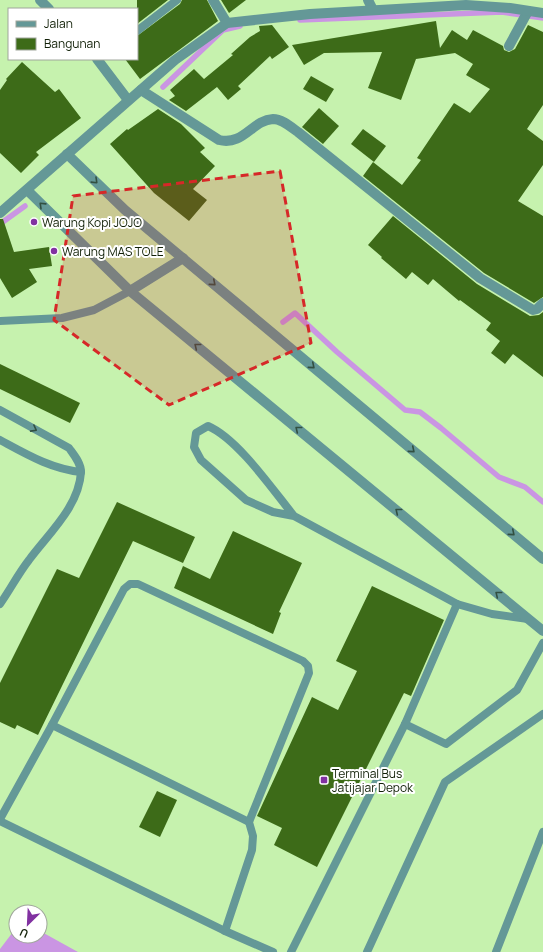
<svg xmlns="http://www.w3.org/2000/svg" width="543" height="952" font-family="Manrope,sans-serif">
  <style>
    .water { fill: #ca95e3 }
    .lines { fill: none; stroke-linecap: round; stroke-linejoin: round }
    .stream { stroke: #ca95e3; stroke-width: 5.5 }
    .building { fill: #3d6b18 }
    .lane { stroke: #649897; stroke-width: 8 }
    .street { stroke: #649897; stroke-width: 10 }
    .oneway { stroke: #325041 }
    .marked { fill: #d62828; fill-opacity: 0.2; stroke: #d62828; stroke-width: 3; stroke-dasharray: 8 5; stroke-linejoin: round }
    .poi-dot { fill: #8131a1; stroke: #fff; stroke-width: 1.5 }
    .labels { text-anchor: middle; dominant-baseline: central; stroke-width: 4; stroke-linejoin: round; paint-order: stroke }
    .poi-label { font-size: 12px; fill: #112007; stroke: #fff; text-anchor: start }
  </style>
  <rect width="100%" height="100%" fill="#c6f2ae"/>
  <!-- water -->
  <polygon class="water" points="16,928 16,936 40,936 40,931 78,952 0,952 0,949"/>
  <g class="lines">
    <!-- stream -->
    <g class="stream">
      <polyline points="300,20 502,12 543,18"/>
      <polyline points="163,87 223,30 240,26"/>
      <polyline points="0,224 25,206"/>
      <polyline points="283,322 295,313 337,352 405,410 420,412 441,428 499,477 525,487 543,502"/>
    </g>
  </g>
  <!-- building -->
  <g class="building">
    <polygon points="137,0 168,0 137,24"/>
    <polygon points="182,0 207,0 218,21 140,79 125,59 137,59 137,36 180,4"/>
    <polygon points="221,0 246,0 229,13"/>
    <polygon points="436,21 440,48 452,30 467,40 473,30 503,46 504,50 509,52 515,49 528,25 543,32 543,105 527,129 543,141 543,165 518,201 543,216 543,297 534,303 484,273 363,176 373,162 402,185 421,160 417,158 454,103 470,113 490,89 466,75 473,64 455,53 416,59 401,100 368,88 382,52 324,53 304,65 292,45"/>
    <polygon points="272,25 289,47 272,59 270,56 238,86 241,89 228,100 217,87 186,111 169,100 175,96 170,90 194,69 204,79 233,55 231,54 250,37 260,31 259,26"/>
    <polygon points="22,62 55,92 59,89 81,118 36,152 39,155 21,173 0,153 0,90 7,80 6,79"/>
    <polygon points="311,76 334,89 326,102 303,89"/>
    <polygon points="319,108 339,126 323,144 302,127"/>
    <polygon points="158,109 181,124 205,148 200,152 215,166 193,189 207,200 189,221 154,193 110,144 127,129 128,130"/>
    <polygon points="363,129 386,146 374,162 351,144"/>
    <polygon points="393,216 477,284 530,316 539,315 543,312 543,377 513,354 505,364 491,353 500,341 486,330 491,323 460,300 459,301 433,279 428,285 412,272 406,279 381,258 382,257 368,245"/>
    <polygon points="0,219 3,219 14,252 49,247 52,266 29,269 37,282 12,298 0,278"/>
    <polygon points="0,364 80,403 70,423 0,389"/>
    <polygon points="117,502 195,537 183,563 133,541 38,735 17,725 15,729 0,722 0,683 57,569 79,578"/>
    <polygon points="233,531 302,563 279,612 281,613 273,634 174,588 183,566 210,579"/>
    <polygon points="372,586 444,620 411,696 404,693 317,867 274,845 282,828 257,816 312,697 338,710 357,671 336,661"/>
    <polygon points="157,791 177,800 160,837 139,827"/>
  </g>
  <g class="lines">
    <!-- lane -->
    <g class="lane">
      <polyline points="137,31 177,0"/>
      <polyline points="0,321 62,318 94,310 130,291"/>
      <path d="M0 410 69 448C74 455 81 463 81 472 79 507 48 534 29 560 18 574 10 590 0 604"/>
      <path d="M0 440C26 454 51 469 81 472"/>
      <path d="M294 516C273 490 238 439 208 426L196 433 194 447 201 460 246 500 273 512 294 516 457 604 492 614 528 619"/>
      <polyline points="405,724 446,744 517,690 543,643"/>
      <polyline points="52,725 249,822"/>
      <polyline points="0,819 52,725 124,589 130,584 138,584 303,661 308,666 309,673 249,822 253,836 252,850 225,931"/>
      <polyline points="0,821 225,931 273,952"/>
      <polyline points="291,952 405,724 457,604"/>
      <polyline points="367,952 445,782 543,714"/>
      <polyline points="496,952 543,832"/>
    </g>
    <!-- street -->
    <g class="street">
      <polyline points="40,0 49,9"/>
      <polyline points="213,0 227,23"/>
      <polyline points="368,0 373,10"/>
      <polyline points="509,46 528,11"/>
      <polyline points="97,59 128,100"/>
      <path d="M141 90 219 140C244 146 252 120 273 119 282 119 291 127 298 132L480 278 533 310 537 309 543 303"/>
      <polyline points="67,154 125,210 543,559"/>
      <polyline points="27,190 130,291 543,631"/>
      <polyline points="0,213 175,60 227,23 310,14 466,5 510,8 543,13"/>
      <polyline points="130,291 183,258"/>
    </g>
  </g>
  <!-- one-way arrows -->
  <defs><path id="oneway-chevron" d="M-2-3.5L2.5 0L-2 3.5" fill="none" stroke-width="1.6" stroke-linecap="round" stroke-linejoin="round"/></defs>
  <g class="oneway">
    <use href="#oneway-chevron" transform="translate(95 181) rotate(44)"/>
    <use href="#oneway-chevron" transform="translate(42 205) rotate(-136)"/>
    <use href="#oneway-chevron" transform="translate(213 283) rotate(40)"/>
    <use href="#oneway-chevron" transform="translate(197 346) rotate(-141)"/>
    <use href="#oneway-chevron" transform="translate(312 366) rotate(40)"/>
    <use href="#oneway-chevron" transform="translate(34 429) rotate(28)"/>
    <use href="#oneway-chevron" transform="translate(298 429) rotate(-141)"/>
    <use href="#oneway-chevron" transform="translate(412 450) rotate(40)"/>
    <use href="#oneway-chevron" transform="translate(398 511) rotate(-141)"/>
    <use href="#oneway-chevron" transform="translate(512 533) rotate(40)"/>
    <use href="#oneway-chevron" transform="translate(498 594) rotate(-141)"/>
  </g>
  <!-- marked area -->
  <path class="marked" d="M280 171 311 343 169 405 54 320 73 196Z"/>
  <!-- markers -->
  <g class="poi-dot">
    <circle cx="34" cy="222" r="4"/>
    <circle cx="54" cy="251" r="4"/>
    <rect x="320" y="776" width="8" height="8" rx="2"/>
  </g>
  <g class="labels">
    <!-- poi labels -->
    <g class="poi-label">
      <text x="42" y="222">Warung Kopi JOJO</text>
      <text x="62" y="251">Warung MAS TOLE</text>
      <text x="332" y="773">Terminal Bus<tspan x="332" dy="14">Jatijajar Depok</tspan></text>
    </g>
  </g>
  <!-- legend -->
  <rect x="8" y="8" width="130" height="52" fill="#ffffff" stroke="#a0a69c"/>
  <rect x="16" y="21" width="20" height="6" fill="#649897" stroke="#a0a69c"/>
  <text x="44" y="28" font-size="12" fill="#112007">Jalan</text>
  <rect x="16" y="38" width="20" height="12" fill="#3d6b18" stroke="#a0a69c"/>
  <text x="44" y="48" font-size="12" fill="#112007">Bangunan</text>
  <!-- north arrow -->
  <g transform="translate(28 924) rotate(204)"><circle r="19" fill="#ffffff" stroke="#a0a69c"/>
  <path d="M0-3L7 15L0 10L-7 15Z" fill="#8131a1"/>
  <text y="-6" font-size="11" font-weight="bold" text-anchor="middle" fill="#112007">U</text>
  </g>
</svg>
